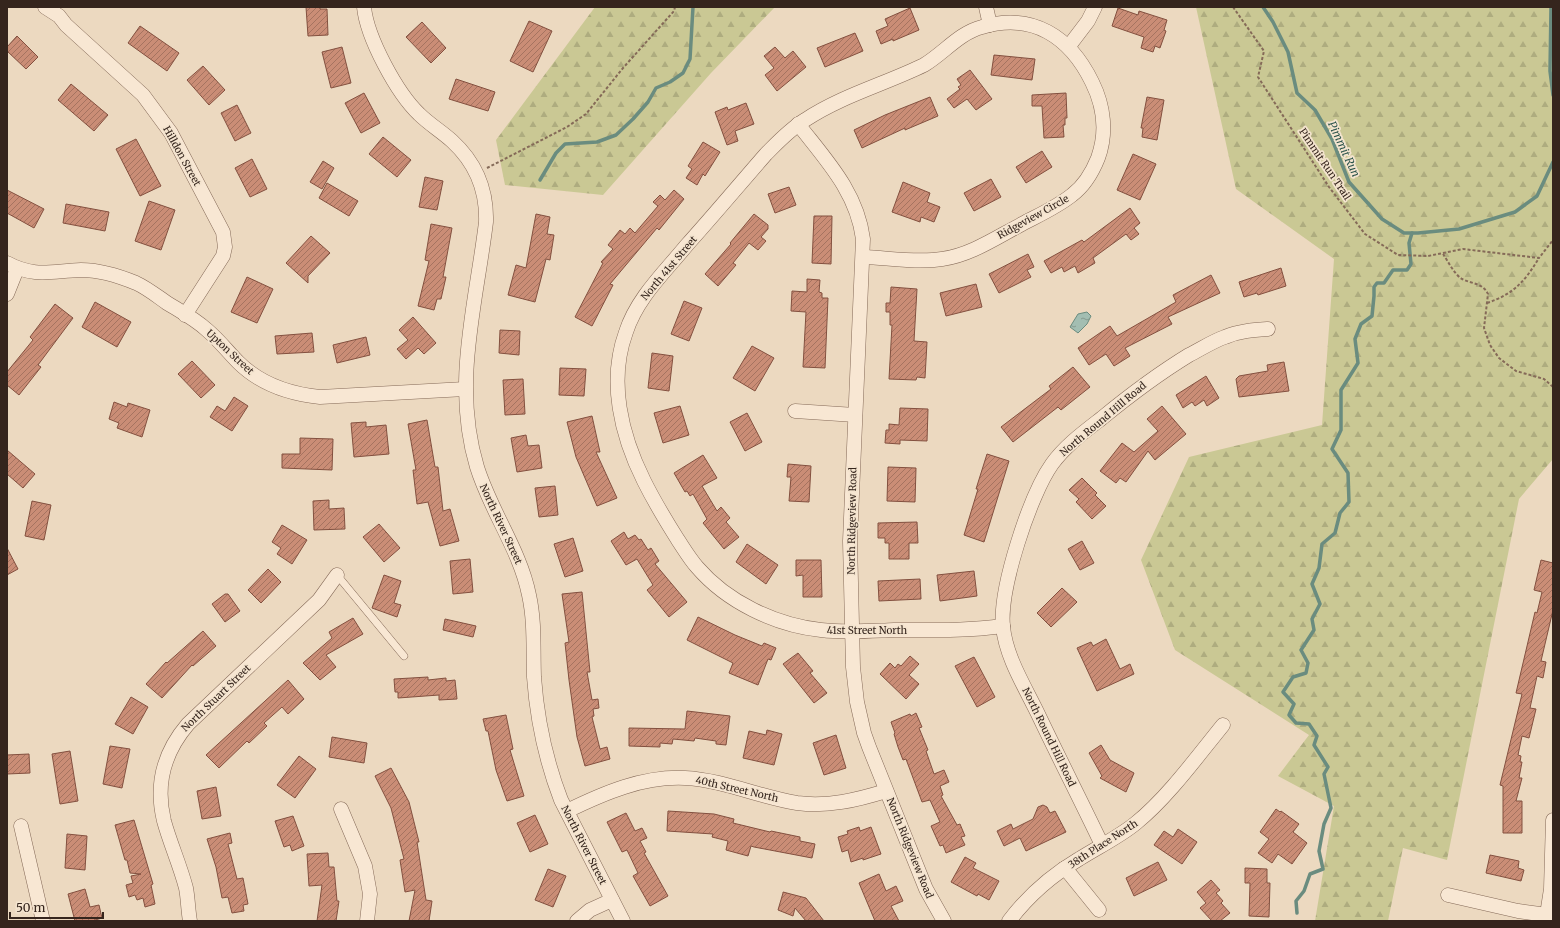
<svg xmlns="http://www.w3.org/2000/svg" width="1560" height="928" font-family="Merriweather,serif">
  <style>
    .forest { fill: url(#forest-firs) }
    .water { fill: url(#water-ripples); stroke: #6a8c7f }
    .lines { fill: none; stroke-linecap: round; stroke-linejoin: round }
    .stream { stroke: #6a8c7f; stroke-width: 3.5 }
    .building { fill: url(#building-hatch); stroke: #83503f }
    .lane-casing { stroke: #856a58; stroke-width: 8 }
    .street-casing { stroke: #856a58; stroke-width: 15 }
    .path { stroke: #856a58; stroke-width: 2; stroke-dasharray: 3 2; stroke-linecap: butt }
    .lane { stroke: #f8e7d3; stroke-width: 7 }
    .street { stroke: #f8e7d3; stroke-width: 14 }
    .labels { text-anchor: middle; dominant-baseline: central; stroke-width: 3.5; stroke-linejoin: round; paint-order: stroke }
    .street-label { font-size: 10px; fill: #35251d; stroke: #f4e4cf }
    .water-label { font-size: 11px; font-style: italic; fill: #2c544c; stroke: #f4e4cf }
  </style>
  <defs>
    <pattern id="forest-firs" width="22" height="20" patternUnits="userSpaceOnUse"><rect width="22" height="20" fill="#cac894"/><path d="M5 1l3.5 6h-7zM16 11l3.5 6h-7z" fill="#aeac7f"/></pattern>
    <pattern id="water-ripples" width="26" height="14" patternUnits="userSpaceOnUse"><rect width="26" height="14" fill="#a3beb2"/><path d="M2 4q2-2 4 0t4 0M15 11q2-2 4 0t4 0" fill="none" stroke="#869a90"/></pattern>
    <pattern id="building-hatch" width="6" height="6" patternUnits="userSpaceOnUse"><rect width="6" height="6" fill="#ca8d76"/><path d="M-1 1l2-2M0 6l6-6M5 7l2-2" fill="none" stroke="#a57360"/></pattern>
  </defs>
  <rect width="100%" height="100%" fill="#ecd9c0"/>
  <!-- forest -->
  <g class="forest">
    <polygon points="595,7 775,7 711,73 603,195 505,185 496,140"/>
    <polygon points="1196,7 1553,7 1553,459 1519,499 1447,860 1403,848 1388,921 1315,921 1334,806 1278,776 1309,735 1175,650 1141,560 1189,457 1322,425 1334,259 1236,189"/>
  </g>
  <!-- water -->
  <polygon class="water" points="1087,312 1091,316 1087,324 1078,333 1070,327 1078,314"/>
  <g class="lines">
    <!-- stream -->
    <g class="stream">
      <polyline points="1263,7 1273,22 1288,52 1297,93 1315,110 1332,139 1349,182 1382,219 1404,233 1418,233 1459,229 1515,212 1537,196 1553,162"/>
      <polyline points="1551,7 1550,71 1553,95"/>
      <polyline points="540,180 556,153 565,144 597,142 616,135 633,119 648,102 656,88 670,82 683,73 690,59 693,7"/>
      <polyline points="1297,913 1296,901 1304,891 1310,874 1323,869 1319,851 1324,824 1331,808 1324,774 1328,767 1314,745 1317,736 1309,724 1296,723 1289,715 1294,704 1283,692 1293,677 1306,673 1308,663 1301,650 1314,630 1312,619 1320,604 1312,584 1319,568 1322,544 1335,533 1340,513 1349,502 1348,473 1332,449 1341,430 1341,390 1358,363 1355,339 1361,324 1372,316 1374,296 1374,287 1377,283 1384,283 1393,270 1407,270 1411,264 1409,243 1412,233"/>
    </g>
  </g>
  <!-- building -->
  <g class="building">
    <polygon points="306,7 320,7 320,9 327,9 328,35 308,36"/>
    <polygon points="910,8 919,30 893,41 893,39 881,44 876,31 888,26 885,19"/>
    <polygon points="1118,8 1138,15 1139,11 1167,20 1164,30 1166,31 1160,48 1155,46 1153,52 1141,48 1144,37 1112,26"/>
    <polygon points="529,21 552,31 533,72 510,61"/>
    <polygon points="422,22 446,48 431,63 406,37"/>
    <polygon points="140,26 179,53 167,71 128,43"/>
    <polygon points="855,33 863,51 825,67 817,48"/>
    <polygon points="17,36 38,57 26,69 7,51 7,47"/>
    <polygon points="342,47 351,83 331,88 322,52"/>
    <polygon points="775,47 785,58 793,51 806,67 777,91 765,75 774,68 764,56"/>
    <polygon points="994,55 1035,59 1032,80 991,75"/>
    <polygon points="203,66 225,90 209,105 187,80"/>
    <polygon points="970,70 992,99 976,110 967,99 954,108 947,99 960,89 958,87 961,85 957,79"/>
    <polygon points="456,79 495,92 488,111 449,99"/>
    <polygon points="71,84 108,115 94,131 58,100"/>
    <polygon points="364,93 380,123 361,133 345,103"/>
    <polygon points="1066,93 1067,118 1065,118 1065,125 1063,125 1064,137 1044,138 1042,106 1032,106 1032,95"/>
    <polygon points="930,97 938,116 905,130 905,128 862,148 854,130 885,115"/>
    <polygon points="1147,97 1164,100 1157,140 1142,137 1143,128 1141,128"/>
    <polygon points="746,103 754,124 735,131 738,141 727,145 715,112 727,107 728,110"/>
    <polygon points="237,105 251,133 235,141 221,113"/>
    <polygon points="383,137 411,160 397,177 369,154"/>
    <polygon points="136,139 161,186 140,196 116,149"/>
    <polygon points="703,142 720,152 705,176 703,174 697,185 686,178 692,169 688,166"/>
    <polygon points="1042,151 1052,167 1026,183 1016,167"/>
    <polygon points="1133,154 1156,164 1140,200 1117,190"/>
    <polygon points="252,159 267,189 250,197 235,168"/>
    <polygon points="323,161 334,168 322,189 310,182"/>
    <polygon points="425,177 443,181 437,210 419,207"/>
    <polygon points="991,179 1001,197 974,211 964,193"/>
    <polygon points="903,182 930,193 927,202 940,207 934,222 921,217 920,222 892,212"/>
    <polygon points="327,183 358,201 349,216 319,198"/>
    <polygon points="789,187 796,205 775,213 768,194"/>
    <polygon points="7,190 44,209 34,228 7,213"/>
    <polygon points="674,190 684,199 659,230 657,228 610,284 613,285 592,326 575,317 603,263 601,262 613,249 608,245 620,230 625,234 630,228 635,233 658,206 653,202 660,195 665,200"/>
    <polygon points="149,201 175,210 161,250 135,241"/>
    <polygon points="66,204 109,212 105,231 63,223"/>
    <polygon points="1130,208 1140,223 1134,228 1139,234 1131,240 1126,234 1093,258 1095,263 1078,273 1075,266 1064,272 1062,267 1051,273 1044,261 1082,240 1084,242"/>
    <polygon points="536,214 550,217 547,234 554,235 550,260 546,259 535,302 508,295 516,265 526,268"/>
    <polygon points="754,214 768,225 768,229 761,237 766,241 758,250 749,243 733,263 736,265 718,286 705,274 731,244 730,243"/>
    <polygon points="814,216 832,216 831,264 812,263"/>
    <polygon points="431,224 452,228 443,277 446,277 441,299 437,299 434,310 418,306 429,261 425,260"/>
    <polygon points="311,236 330,253 308,276 308,283 286,263"/>
    <polygon points="1028,254 1034,267 1027,270 1031,277 999,293 989,274"/>
    <polygon points="1281,268 1286,286 1258,295 1257,293 1244,297 1239,282"/>
    <polygon points="1211,275 1220,293 1168,317 1172,324 1125,348 1130,356 1114,366 1106,354 1089,365 1078,348 1110,326 1117,336 1176,302 1173,295"/>
    <polygon points="247,277 273,289 257,323 231,312"/>
    <polygon points="807,279 820,280 819,292 822,293 822,298 828,298 825,368 803,367 806,312 791,311 792,291 807,292"/>
    <polygon points="976,284 982,307 946,316 940,293"/>
    <polygon points="891,287 917,289 914,341 927,342 925,378 917,377 916,380 889,379 892,325 890,325 890,312 886,312 886,303 890,303"/>
    <polygon points="684,301 702,308 689,341 671,334"/>
    <polygon points="95,302 131,322 117,347 82,327"/>
    <polygon points="55,304 73,318 38,365 41,367 19,395 7,385 7,372 33,340 30,337"/>
    <polygon points="413,317 436,343 424,354 418,348 406,359 397,349 408,340 399,330"/>
    <polygon points="500,330 520,331 519,355 499,353"/>
    <polygon points="312,333 314,352 277,354 275,336"/>
    <polygon points="366,337 370,355 337,363 333,345"/>
    <polygon points="752,346 774,358 755,391 733,378"/>
    <polygon points="652,353 673,356 669,391 648,388"/>
    <polygon points="192,361 215,385 201,398 178,374"/>
    <polygon points="1284,362 1289,391 1239,397 1236,379 1239,376 1268,371 1267,365"/>
    <polygon points="1073,367 1090,387 1061,410 1058,407 1013,442 1001,427 1051,389 1049,386"/>
    <polygon points="560,368 586,369 584,396 559,395"/>
    <polygon points="1206,376 1219,398 1207,406 1204,400 1195,406 1192,402 1183,408 1176,395"/>
    <polygon points="523,379 525,414 505,415 503,380"/>
    <polygon points="234,397 248,406 232,431 210,417 217,406 225,411"/>
    <polygon points="114,402 127,407 128,403 150,410 142,437 117,428 119,423 109,419"/>
    <polygon points="680,406 689,435 663,443 654,413"/>
    <polygon points="1162,406 1186,434 1155,460 1148,451 1126,482 1120,478 1116,483 1100,471 1122,443 1134,452 1158,431 1147,419"/>
    <polygon points="900,408 928,409 927,441 900,440 900,444 885,443 886,430 889,430 889,424 899,425"/>
    <polygon points="747,413 762,442 745,451 730,422"/>
    <polygon points="592,416 600,452 596,452 617,498 597,506 576,457 567,422"/>
    <polygon points="427,420 435,467 438,467 443,511 450,509 459,541 440,546 428,502 417,504 413,470 416,470 408,424"/>
    <polygon points="366,422 366,427 386,425 389,454 354,457 351,423"/>
    <polygon points="526,435 528,446 539,445 542,468 517,472 511,438"/>
    <polygon points="300,438 333,439 332,470 282,468 282,454 300,454"/>
    <polygon points="7,450 35,474 23,488 7,474"/>
    <polygon points="987,454 1009,461 984,542 964,535 978,489 976,489"/>
    <polygon points="703,455 717,478 702,486 717,511 721,507 730,518 726,522 739,537 724,549 703,523 707,519 693,494 690,496 687,491 685,492 674,473"/>
    <polygon points="788,464 811,466 809,502 789,501 791,477 787,477"/>
    <polygon points="888,467 916,468 915,502 887,501"/>
    <polygon points="1082,478 1097,493 1095,495 1106,506 1092,519 1076,502 1079,499 1069,490"/>
    <polygon points="555,486 558,515 539,517 535,488"/>
    <polygon points="329,500 329,509 344,508 345,529 314,530 313,501"/>
    <polygon points="32,501 51,505 44,540 25,536"/>
    <polygon points="917,522 918,543 909,543 909,559 889,559 889,543 885,543 885,538 878,538 878,523"/>
    <polygon points="379,524 400,548 384,562 363,537"/>
    <polygon points="282,525 307,540 292,564 277,554 281,548 272,542"/>
    <polygon points="624,532 628,539 635,535 639,540 641,539 648,550 651,548 659,561 655,564 687,602 669,617 647,590 653,585 637,559 626,565 611,541"/>
    <polygon points="573,538 583,571 565,577 554,544"/>
    <polygon points="1082,541 1094,563 1080,570 1068,549"/>
    <polygon points="747,544 778,565 766,584 736,562"/>
    <polygon points="7,548 18,569 7,575"/>
    <polygon points="470,559 473,592 453,594 450,561"/>
    <polygon points="796,560 821,560 822,597 803,597 803,575 796,576"/>
    <polygon points="1541,560 1553,563 1553,610 1541,661 1546,662 1543,678 1537,676 1530,708 1536,709 1529,738 1522,736 1518,755 1521,756 1520,762 1522,762 1519,778 1522,778 1516,801 1522,801 1522,833 1503,833 1503,786 1500,785 1522,694 1516,693 1535,612 1537,613 1542,592 1534,590"/>
    <polygon points="268,569 281,582 261,603 248,590"/>
    <polygon points="974,571 977,596 940,601 937,575"/>
    <polygon points="384,575 401,581 394,603 401,605 397,617 372,608"/>
    <polygon points="920,579 921,599 879,601 878,581"/>
    <polygon points="1062,588 1077,602 1051,627 1037,613"/>
    <polygon points="582,592 590,672 587,672 592,700 598,699 599,708 593,709 594,716 592,717 600,749 607,747 610,759 585,766 577,737 569,680 565,643 569,642 562,594"/>
    <polygon points="225,594 228,594 240,611 225,622 212,604"/>
    <polygon points="698,617 735,635 762,646 764,643 776,648 771,660 768,659 758,685 729,673 733,663 687,640"/>
    <polygon points="353,618 363,634 326,655 336,667 320,680 303,663 332,638 329,632"/>
    <polygon points="445,619 476,626 473,637 443,630"/>
    <polygon points="203,631 216,646 193,666 192,665 162,698 146,684 166,662 167,663"/>
    <polygon points="1106,639 1120,669 1130,664 1134,674 1097,691 1077,648 1091,642 1093,646"/>
    <polygon points="798,653 813,671 810,673 827,693 814,703 783,664"/>
    <polygon points="910,656 919,664 909,675 919,684 906,699 880,674 890,663 895,668 898,664 901,666"/>
    <polygon points="974,657 995,697 977,707 955,666"/>
    <polygon points="428,677 428,680 446,678 446,681 455,680 457,699 439,700 439,695 398,698 398,692 395,692 394,679"/>
    <polygon points="288,680 304,699 288,714 282,707 264,723 267,726 249,743 247,741 219,768 206,755"/>
    <polygon points="131,697 148,707 133,734 115,724"/>
    <polygon points="687,711 730,716 726,745 716,744 716,741 695,738 694,741 673,739 672,744 660,743 660,747 629,746 629,728 685,729"/>
    <polygon points="916,713 922,727 919,728 928,750 926,751 934,774 944,770 949,782 940,786 943,795 941,796 957,825 960,824 965,836 961,837 965,845 946,853 943,845 940,846 931,826 940,822 930,800 922,802 906,759 903,760 898,747 894,734 895,733 891,722 910,714 911,716"/>
    <polygon points="506,715 513,749 510,750 524,796 507,801 496,770 488,731 486,731 483,719"/>
    <polygon points="767,730 782,734 774,765 743,758 749,731 766,735"/>
    <polygon points="836,735 846,768 824,775 813,743"/>
    <polygon points="332,737 367,743 364,763 329,757"/>
    <polygon points="1101,745 1110,760 1134,773 1126,792 1100,778 1102,776 1089,753"/>
    <polygon points="110,746 130,749 122,788 103,784"/>
    <polygon points="70,751 78,801 60,804 52,754"/>
    <polygon points="29,754 30,773 7,774 7,755"/>
    <polygon points="299,756 316,769 295,798 277,785"/>
    <polygon points="391,768 409,802 419,842 417,842 426,900 432,901 429,921 409,921 415,890 405,892 400,860 404,859 391,808 375,776"/>
    <polygon points="216,787 221,816 202,819 197,791"/>
    <polygon points="1043,805 1047,807 1050,813 1055,811 1066,832 1026,851 1020,838 1004,846 997,831 1011,824 1013,829 1033,819 1038,807"/>
    <polygon points="1276,809 1280,812 1281,811 1299,824 1293,832 1307,843 1292,864 1278,854 1272,863 1258,853 1269,839 1260,832"/>
    <polygon points="668,811 714,814 734,819 733,823 770,832 771,831 800,837 800,841 815,844 812,858 754,847 751,846 748,856 726,850 728,841 712,837 713,834 667,831"/>
    <polygon points="626,813 635,831 642,828 647,838 640,841 646,852 644,853 668,896 650,906 633,876 638,873 627,850 622,852 607,822"/>
    <polygon points="535,815 548,844 530,852 517,823"/>
    <polygon points="293,816 304,846 292,851 290,845 284,847 275,821"/>
    <polygon points="134,820 153,884 151,885 155,904 145,907 143,898 137,900 135,895 129,897 126,885 133,883 131,876 141,874 130,873 127,860 125,860 115,825"/>
    <polygon points="859,827 860,831 871,827 881,854 863,860 863,858 851,862 848,850 842,852 838,837 848,834 847,831"/>
    <polygon points="1178,829 1197,842 1182,864 1154,845 1164,831 1173,837"/>
    <polygon points="230,833 232,843 228,844 237,879 243,878 248,904 243,905 244,911 232,913 228,897 222,898 216,867 207,839"/>
    <polygon points="67,834 87,836 85,870 65,868"/>
    <polygon points="328,853 329,867 334,867 337,901 339,901 336,921 317,921 322,885 309,886 307,854"/>
    <polygon points="1490,855 1519,861 1518,868 1524,870 1521,881 1486,873"/>
    <polygon points="965,857 976,863 973,868 999,881 989,900 978,894 977,896 951,882"/>
    <polygon points="1158,862 1167,880 1134,896 1126,878"/>
    <polygon points="1245,868 1267,869 1267,883 1270,883 1269,917 1249,916 1250,883 1245,883"/>
    <polygon points="548,869 566,876 553,907 535,900"/>
    <polygon points="879,874 886,891 896,886 903,901 891,906 899,921 875,921 859,883"/>
    <polygon points="1211,880 1220,890 1216,893 1223,901 1221,903 1230,913 1220,921 1212,921 1200,908 1206,903 1197,892"/>
    <polygon points="85,889 90,907 99,905 102,918 92,921 75,921 68,894"/>
    <polygon points="783,892 806,898 824,921 806,921 795,908 793,916 778,910 783,893"/>
  </g>
  <g class="lines">
    <defs>
      <polyline id="lane" points="337,575 404,656"/>
      <g id="street">
        <polyline points="45,7 59,16 66,25 143,95 171,133 223,232 225,247 223,256 185,315"/>
        <path d="M364 7C367 38 397 93 419 114 429 124 441 131 452 141 476 163 487 190 486 222 476 305 452 384 477 467 491 512 520 550 529 595 535 622 533 649 534 677 537 719 546 761 561 800L623 921"/>
        <polyline points="986,7 990,25"/>
        <polyline points="1069,46 1088,21 1095,7"/>
        <path d="M798 124C826 160 857 192 863 239L850 541 853 667 857 702 864 733 869 747 926 889 944 921"/>
        <path d="M864 257C889 258 917 263 942 259 971 255 997 237 1022 224 1039 215 1057 207 1072 195 1084 186 1092 173 1098 158 1107 133 1104 106 1092 82 1070 37 1033 12 982 27 959 33 944 53 924 65 885 84 841 96 805 120 790 129 778 142 766 154 739 185 713 216 686 246 664 273 637 298 626 332 608 381 621 435 644 481 654 501 666 521 678 540 684 549 690 559 697 567 727 602 775 625 821 630 845 633 869 631 894 630 930 630 967 631 1003 626"/>
        <path d="M7 263C35 278 51 271 81 270 100 270 119 276 136 283 147 288 157 296 167 303 180 311 195 319 207 330 219 340 228 352 238 362 261 385 290 394 320 397L465 389"/>
        <polyline points="7,294 17,269"/>
        <polyline points="795,411 855,415"/>
        <polyline points="341,809 365,866 370,894 367,921"/>
        <path d="M567 811C604 793 643 776 685 778 724 780 759 797 797 803 828 807 857 800 886 791"/>
        <polyline points="21,826 43,921"/>
        <path d="M1102 845C1081 801 1059 758 1038 714 1025 687 1006 657 1003 627 999 589 1030 495 1052 464 1066 445 1084 432 1102 418 1130 395 1158 374 1189 355 1201 349 1213 341 1225 337 1239 331 1254 330 1268 329"/>
        <polyline points="1065,868 1099,910"/>
        <polyline points="1448,895 1518,911 1547,915"/>
        <path d="M190 921C188 910 188 898 186 888 180 865 170 843 164 821 155 784 164 752 188 724L319 600 337 575"/>
        <polyline points="577,921 590,910 612,900"/>
        <path d="M1009 921C1028 896 1052 875 1079 859 1098 847 1119 837 1136 823 1167 798 1197 757 1223 725"/>
        <polyline points="1546,921 1551,889 1553,820"/>
      </g>
    </defs>
    <!-- lane casing -->
    <use href="#lane" class="lane-casing"/>
    <!-- street casing -->
    <use href="#street" class="street-casing"/>
    <!-- path -->
    <g class="path">
      <polyline points="1233,7 1264,51 1258,77 1329,187 1365,234 1398,255 1428,256 1463,249 1539,258 1553,240"/>
      <polyline points="487,168 567,127 586,114 623,68 674,11 675,7"/>
      <path d="M1443 254C1448 261 1454 274 1462 279 1472 284 1483 283 1488 294L1484 328 1490 345 1499 358 1516 371 1544 379 1553 387"/>
      <path d="M1487 303C1514 294 1525 281 1539 258"/>
    </g>
    <!-- lane -->
    <use href="#lane" class="lane"/>
    <!-- street -->
    <use href="#street" class="street"/>
  </g>
  <g class="labels">
    <!-- street labels -->
    <g class="street-label">
      <text transform="translate(182 156) rotate(61)">Hilldon Street</text>
      <text transform="translate(1325 164) rotate(56)">Pimmit Run Trail</text>
      <text transform="translate(1033 217) rotate(-29)">Ridgeview Circle</text>
      <text transform="translate(669 268) rotate(-50)">North 41st Street</text>
      <text transform="translate(230 352) rotate(43)">Upton Street</text>
      <text transform="translate(1103 419) rotate(-40)">North Round Hill Road</text>
      <text transform="translate(852 521) rotate(-89)">North Ridgeview Road</text>
      <text transform="translate(501 524) rotate(65)">North River Street</text>
      <text x="867" y="630">41st Street North</text>
      <text transform="translate(216 698) rotate(-44)">North Stuart Street</text>
      <text transform="translate(1049 737) rotate(64)">North Round Hill Road</text>
      <text transform="translate(737 789) rotate(13)">40th Street North</text>
      <text transform="translate(1103 844) rotate(-33)">38th Place North</text>
      <text transform="translate(584 845) rotate(63)">North River Street</text>
      <text transform="translate(910 848) rotate(68)">North Ridgeview Road</text>
    </g>
    <!-- water labels -->
    <g class="water-label">
      <text transform="translate(1344 149) rotate(65)">Pimmit Run</text>
    </g>
  </g>
  <!-- border -->
  <rect width="1560" height="928" fill="none" stroke="#35251d" stroke-width="16"/>
  <!-- scale -->
  <path d="M10 912v6h93v-6" fill="none" stroke="#35251d" stroke-width="2"/>
  <text x="16" y="912" font-size="12" fill="#35251d" stroke="#f4e4cf" stroke-width="3" paint-order="stroke">50 m</text>
</svg>
